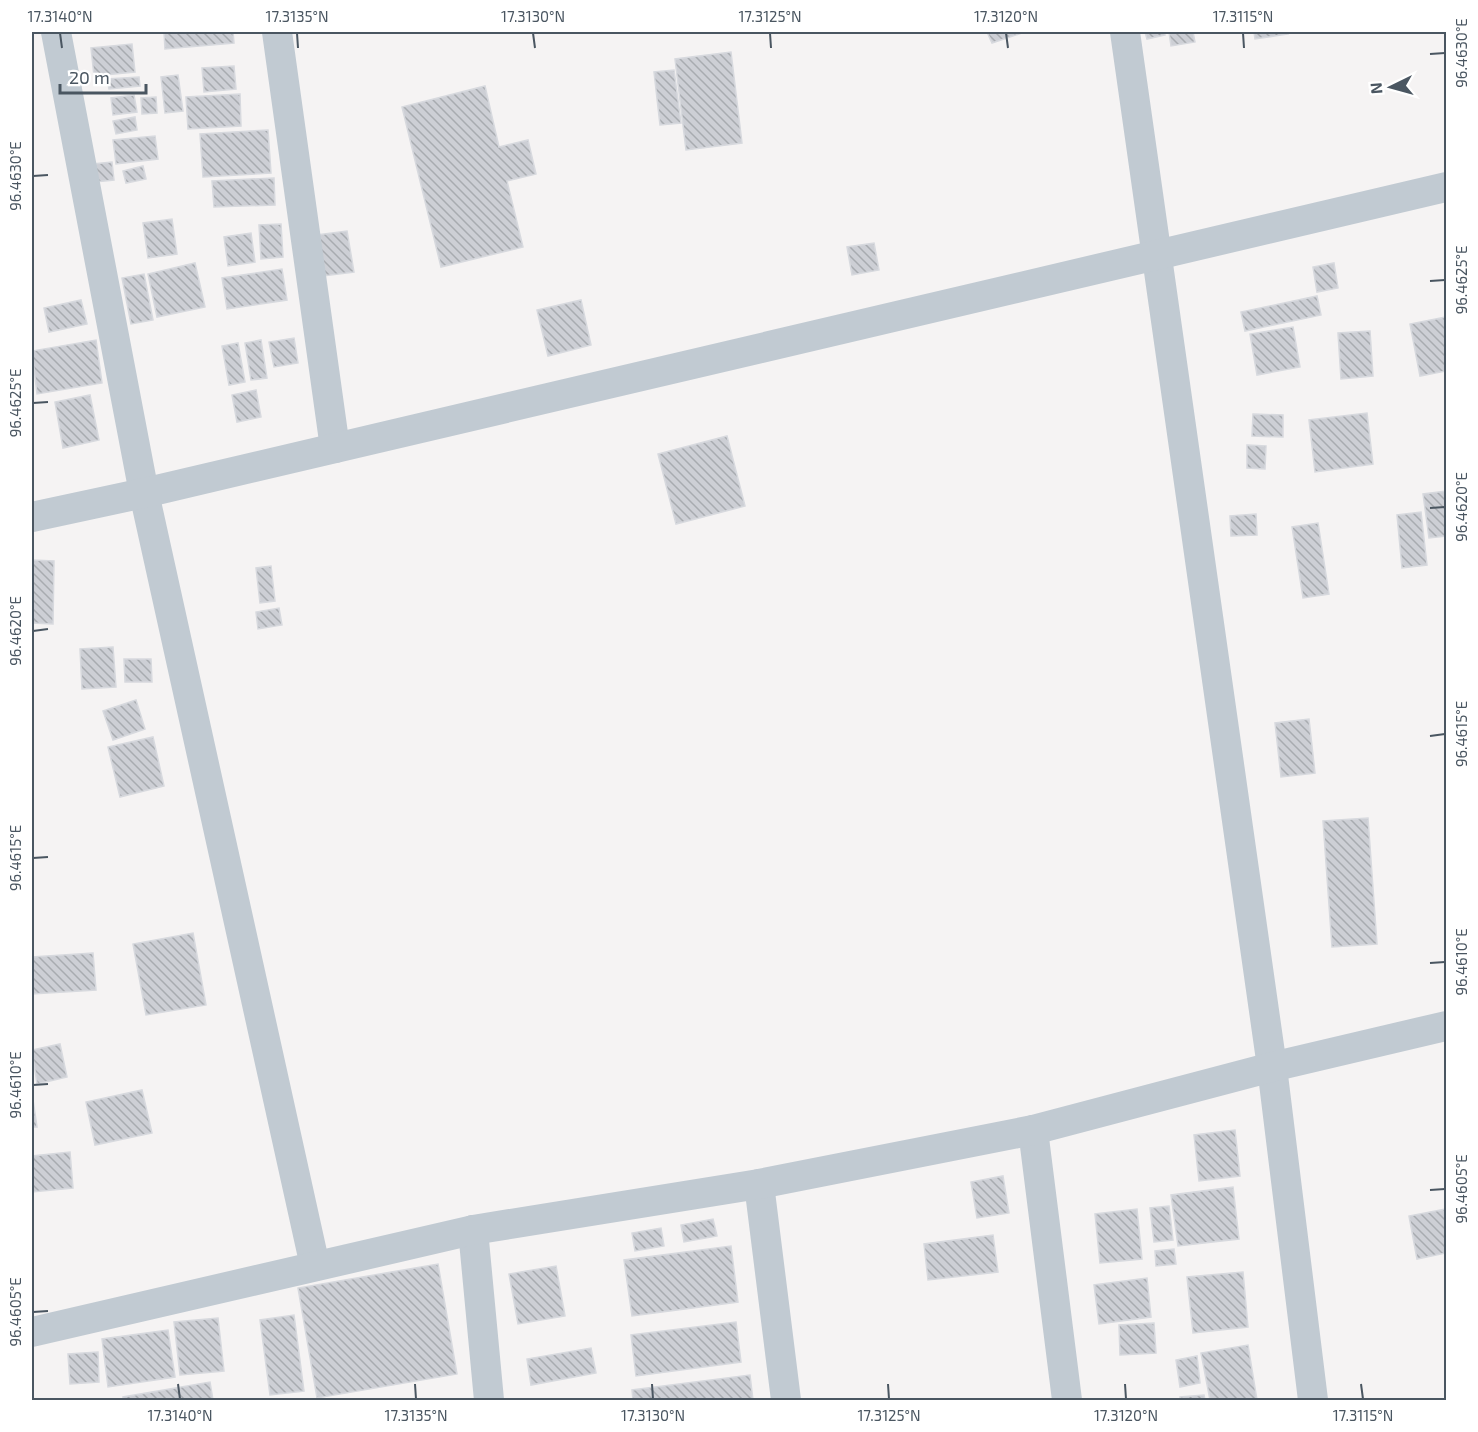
<svg xmlns="http://www.w3.org/2000/svg" width="1478" height="1432" font-family="'Exo 2',sans-serif">
  <style>
    .building { fill: url(#building-back-hatch); stroke: #d7d9de; stroke-width: 1.5 }
    .lines { fill: none; stroke-linecap: round; stroke-linejoin: round }
    .minor { stroke: #c1cad2; stroke-width: 30 }
    .ticks { fill: none; stroke: #4a5661; stroke-width: 2 }
    .neatline { fill: none; stroke: #4a5661; stroke-width: 2 }
    .ticks-label { font-size: 15px; text-anchor: middle; fill: #4a5661 }
  </style>
  <defs>
    <pattern id="building-back-hatch" width="6" height="6" patternUnits="userSpaceOnUse" patternTransform="scale(1.5)"><rect width="6" height="6" fill="#cdcfd5"/><path d="M-1 5l2 2M0 0l6 6M5-1l2 2" fill="none" stroke="#a8abb0"/></pattern>
  </defs>
  <rect width="100%" height="100%" fill="#f5f3f3"/>
  <!-- building -->
  <g class="building">
    <polygon points="164,32 233,32 234,43 165,49"/>
    <polygon points="987,32 1025,32 992,43"/>
    <polygon points="1145,32 1164,32 1165,35 1147,39"/>
    <polygon points="1169,32 1193,32 1195,42 1171,46"/>
    <polygon points="1254,32 1287,32 1288,34 1255,39"/>
    <polygon points="132,44 135,72 94,76 91,48"/>
    <polygon points="731,52 742,143 686,150 675,59"/>
    <polygon points="234,66 236,89 204,92 202,68"/>
    <polygon points="674,70 681,123 660,125 654,72"/>
    <polygon points="178,75 183,111 165,113 161,77"/>
    <polygon points="139,77 140,86 109,89 107,79"/>
    <polygon points="485,86 499,147 528,140 536,174 507,181 523,247 441,267 402,107"/>
    <polygon points="240,94 241,126 188,129 186,97"/>
    <polygon points="134,95 137,112 113,115 111,98"/>
    <polygon points="156,97 157,113 142,114 141,98"/>
    <polygon points="135,117 137,130 116,134 113,121"/>
    <polygon points="268,130 271,173 203,177 200,134"/>
    <polygon points="155,136 158,159 116,164 113,140"/>
    <polygon points="112,162 114,180 95,182 93,164"/>
    <polygon points="143,166 146,179 126,183 123,171"/>
    <polygon points="274,178 275,205 214,207 212,181"/>
    <polygon points="172,219 177,254 148,258 143,223"/>
    <polygon points="281,224 283,257 261,259 259,225"/>
    <polygon points="347,231 354,272 323,276 317,235"/>
    <polygon points="251,233 255,262 228,266 224,237"/>
    <polygon points="874,243 879,270 852,275 847,247"/>
    <polygon points="195,263 205,307 157,317 148,274"/>
    <polygon points="1334,263 1338,288 1317,292 1313,267"/>
    <polygon points="282,269 287,300 227,309 222,278"/>
    <polygon points="144,274 153,320 131,324 122,278"/>
    <polygon points="1317,296 1321,315 1245,331 1241,312"/>
    <polygon points="81,300 87,324 49,332 44,308"/>
    <polygon points="581,300 591,345 548,356 537,310"/>
    <polygon points="1446,317 1446,371 1420,376 1410,324"/>
    <polygon points="1293,327 1300,367 1257,375 1250,334"/>
    <polygon points="1370,331 1373,376 1341,379 1338,333"/>
    <polygon points="294,338 298,363 274,367 269,342"/>
    <polygon points="96,340 102,383 37,394 32,351"/>
    <polygon points="261,340 267,378 251,380 245,343"/>
    <polygon points="238,343 245,382 229,385 222,346"/>
    <polygon points="256,390 261,417 237,422 232,395"/>
    <polygon points="90,395 99,440 63,448 55,402"/>
    <polygon points="1367,413 1373,464 1315,472 1309,420"/>
    <polygon points="1253,414 1283,415 1283,437 1252,436"/>
    <polygon points="727,436 745,506 676,524 658,454"/>
    <polygon points="1247,445 1266,446 1265,469 1247,468"/>
    <polygon points="1446,491 1446,536 1429,538 1423,494"/>
    <polygon points="1421,512 1427,565 1402,568 1397,515"/>
    <polygon points="1256,514 1257,535 1231,536 1230,516"/>
    <polygon points="1318,523 1329,594 1303,598 1292,527"/>
    <polygon points="32,560 54,561 53,624 32,623"/>
    <polygon points="271,566 275,601 260,603 256,568"/>
    <polygon points="279,608 282,625 258,629 256,612"/>
    <polygon points="113,647 116,687 82,689 80,649"/>
    <polygon points="124,659 151,659 152,682 125,682"/>
    <polygon points="136,700 145,729 113,740 103,711"/>
    <polygon points="1309,719 1315,773 1281,777 1275,723"/>
    <polygon points="153,737 164,786 120,797 108,747"/>
    <polygon points="1368,818 1377,944 1332,947 1323,821"/>
    <polygon points="193,933 206,1005 146,1015 133,944"/>
    <polygon points="93,953 96,990 32,994 32,957"/>
    <polygon points="60,1044 67,1077 37,1084 32,1050"/>
    <polygon points="142,1090 152,1133 95,1145 86,1102"/>
    <polygon points="32,1093 37,1127 32,1127"/>
    <polygon points="1235,1130 1240,1176 1199,1181 1194,1135"/>
    <polygon points="70,1152 73,1188 32,1192 32,1156"/>
    <polygon points="1003,1176 1009,1213 977,1218 971,1182"/>
    <polygon points="1233,1187 1239,1239 1178,1246 1171,1195"/>
    <polygon points="1169,1206 1173,1240 1154,1242 1150,1208"/>
    <polygon points="1137,1209 1142,1259 1100,1263 1095,1214"/>
    <polygon points="1446,1209 1446,1253 1417,1259 1409,1216"/>
    <polygon points="713,1219 717,1236 684,1242 681,1225"/>
    <polygon points="661,1228 664,1246 635,1251 632,1233"/>
    <polygon points="993,1235 998,1272 928,1280 924,1244"/>
    <polygon points="731,1246 738,1302 632,1316 624,1260"/>
    <polygon points="1174,1249 1176,1264 1156,1266 1155,1251"/>
    <polygon points="438,1264 457,1374 317,1398 298,1288"/>
    <polygon points="556,1266 565,1316 518,1324 509,1274"/>
    <polygon points="1243,1272 1248,1327 1193,1333 1187,1277"/>
    <polygon points="1147,1278 1151,1317 1099,1324 1094,1285"/>
    <polygon points="294,1315 304,1391 270,1395 260,1320"/>
    <polygon points="218,1318 224,1371 180,1375 174,1322"/>
    <polygon points="736,1322 741,1362 636,1376 631,1335"/>
    <polygon points="1154,1323 1156,1353 1120,1355 1119,1325"/>
    <polygon points="168,1330 175,1377 108,1387 102,1339"/>
    <polygon points="1248,1345 1257,1400 1210,1400 1201,1353"/>
    <polygon points="591,1348 596,1373 531,1385 527,1359"/>
    <polygon points="98,1352 99,1382 70,1384 68,1354"/>
    <polygon points="1197,1356 1200,1383 1180,1387 1176,1360"/>
    <polygon points="750,1375 753,1400 633,1400 632,1390"/>
    <polygon points="210,1382 213,1400 123,1400 123,1397"/>
    <polygon points="1204,1395 1205,1400 1180,1400 1180,1397"/>
  </g>
  <g class="lines">
    <!-- minor -->
    <g class="minor">
      <polyline points="56,32 144,493 315,1266"/>
      <polyline points="277,32 335,448"/>
      <polyline points="1125,32 1272,1067 1313,1400"/>
      <polyline points="32,517 144,493 1446,187"/>
      <polyline points="1033,1130 1067,1400"/>
      <polyline points="759,1184 786,1400"/>
      <polyline points="473,1230 489,1400"/>
      <polyline points="32,1332 473,1230 759,1184 1033,1130 1272,1067 1446,1026"/>
    </g>
  </g>
  <!-- ticks -->
  <path class="ticks" d="M60 33 62 48M297 33 298 48M533 33 535 48M770 33 771 48M1006 33 1008 48M1243 33 1244 48M1430 54 1445 53M33 176 48 175M1430 281 1445 280M33 403 48 402M1430 508 1445 507M33 631 48 629M1430 736 1445 734M33 858 48 857M1430 963 1445 962M33 1085 48 1084M1430 1190 1445 1189M33 1312 48 1311M178 1384 180 1399M415 1384 416 1399M652 1384 653 1399M888 1384 889 1399M1125 1384 1126 1399M1361 1384 1363 1399"/>
  <!-- border -->
  <rect width="1478" height="1432" fill="none" stroke="#ffffff" stroke-width="66"/>
  <!-- north arrow -->
  <g transform="translate(1391 87) rotate(265)" stroke="#ffffff" stroke-width="4.5" paint-order="stroke">
  <path d="M0-4.5L10 22L0 15L-10 22Z" fill="#4a5661"/>
  <text y="-9" font-size="16" font-weight="bold" text-anchor="middle" fill="#4a5661">N</text>
  </g>
  <!-- scale -->
  <path d="M60 84v9h86v-9" fill="none" stroke="#4a5661" stroke-width="3"/>
  <text x="69" y="84" font-size="18" fill="#4a5661" stroke="#ffffff" stroke-width="4.5" paint-order="stroke">20 m</text>
  <rect x="33" y="33" width="1412" height="1366" class="neatline"/>
  <g class="ticks-label">
    <text x="60" y="22">17.3140°N</text>
    <text x="297" y="22">17.3135°N</text>
    <text x="533" y="22">17.3130°N</text>
    <text x="770" y="22">17.3125°N</text>
    <text x="1006" y="22">17.3120°N</text>
    <text x="1243" y="22">17.3115°N</text>
    <text transform="translate(1462 53) rotate(-90)" y="5">96.4630°E</text>
    <text transform="translate(16 176) rotate(-90)" y="5">96.4630°E</text>
    <text transform="translate(1462 280) rotate(-90)" y="5">96.4625°E</text>
    <text transform="translate(16 403) rotate(-90)" y="5">96.4625°E</text>
    <text transform="translate(1462 507) rotate(-90)" y="5">96.4620°E</text>
    <text transform="translate(16 631) rotate(-90)" y="5">96.4620°E</text>
    <text transform="translate(1462 734) rotate(-90)" y="5">96.4615°E</text>
    <text transform="translate(16 858) rotate(-90)" y="5">96.4615°E</text>
    <text transform="translate(1462 962) rotate(-90)" y="5">96.4610°E</text>
    <text transform="translate(16 1085) rotate(-90)" y="5">96.4610°E</text>
    <text transform="translate(1462 1189) rotate(-90)" y="5">96.4605°E</text>
    <text transform="translate(16 1312) rotate(-90)" y="5">96.4605°E</text>
    <text x="180" y="1421">17.3140°N</text>
    <text x="416" y="1421">17.3135°N</text>
    <text x="653" y="1421">17.3130°N</text>
    <text x="889" y="1421">17.3125°N</text>
    <text x="1126" y="1421">17.3120°N</text>
    <text x="1363" y="1421">17.3115°N</text>
  </g>
</svg>
